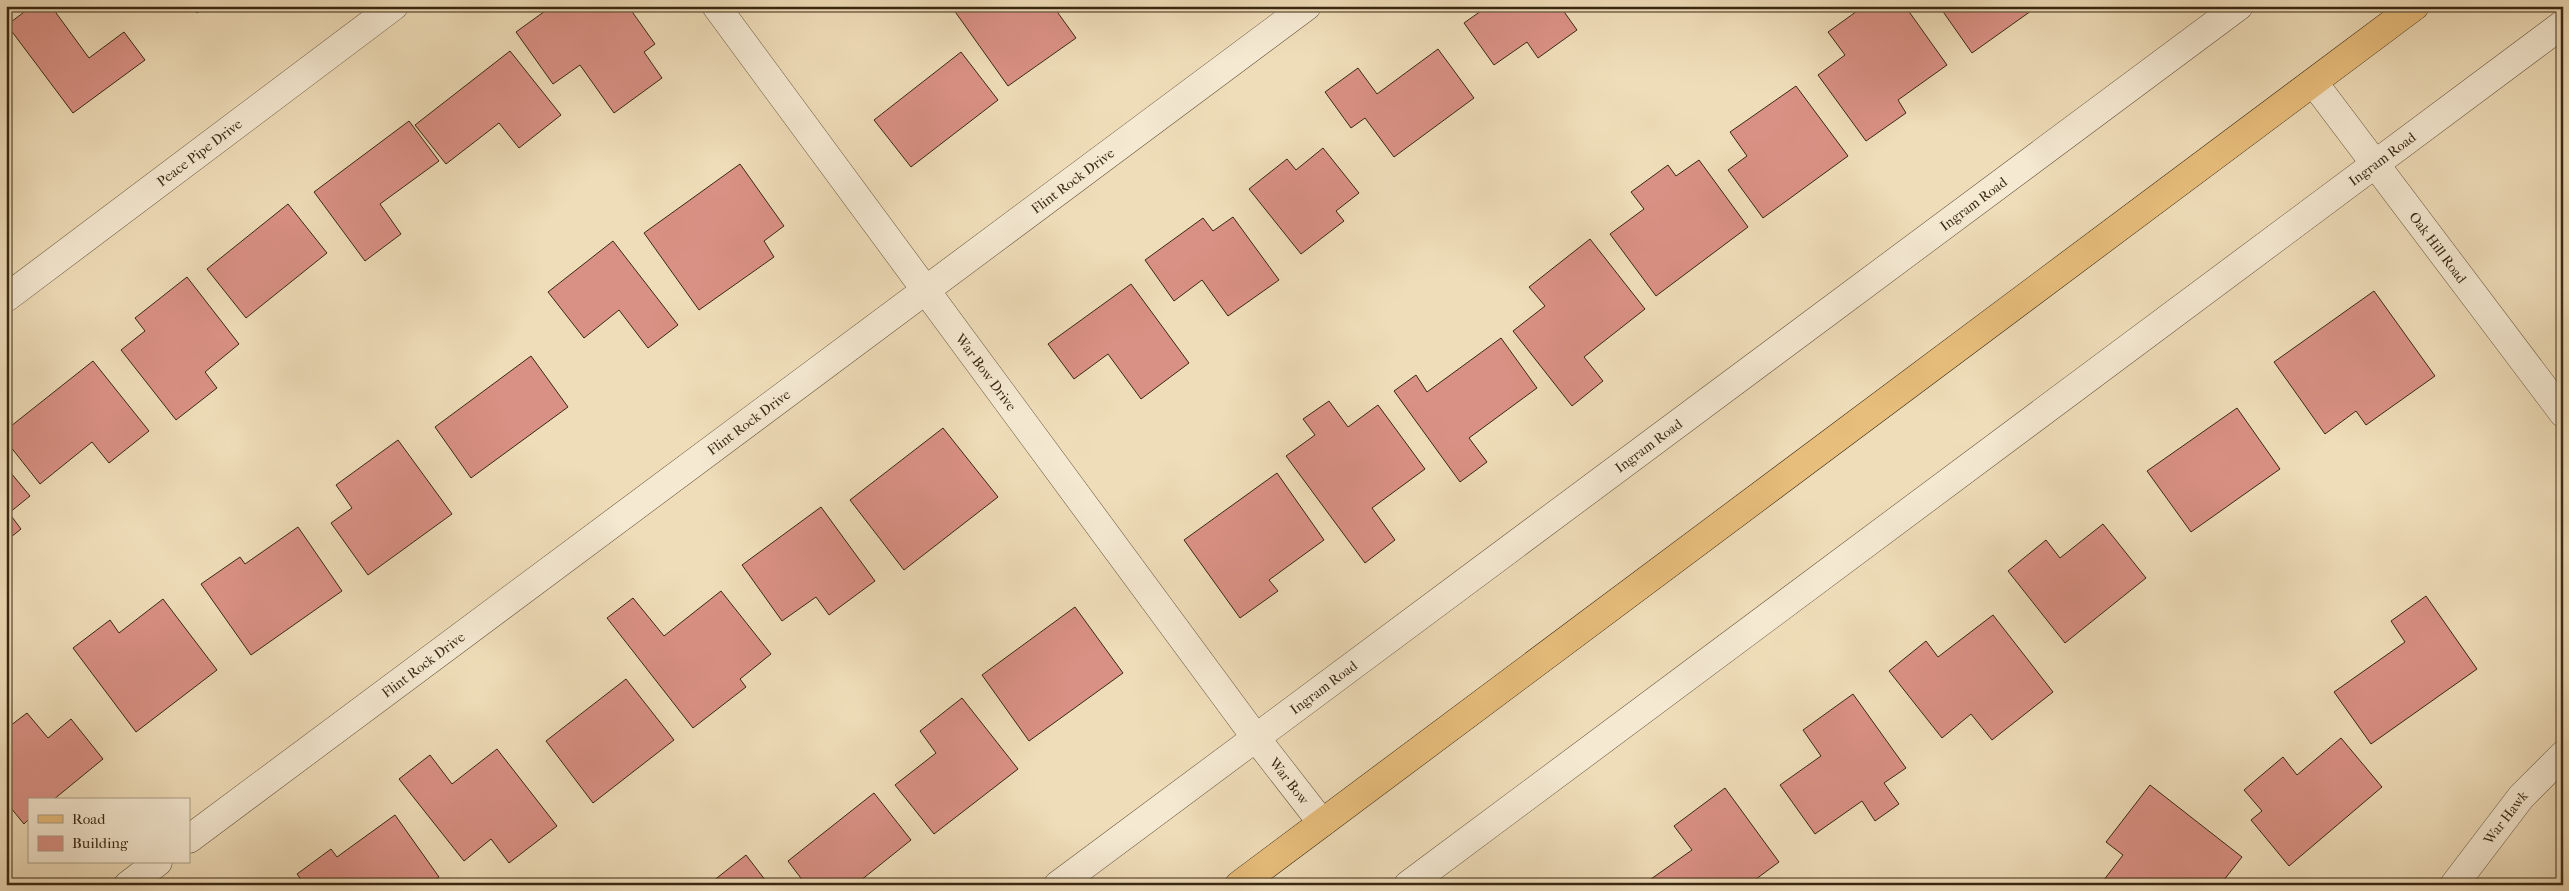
<svg xmlns="http://www.w3.org/2000/svg" width="2569" height="891" font-family="'IM FELL French Canon',serif">
  <style>
    .building { fill: #da9185; stroke: #392812 }
    .lines { fill: none; stroke-linecap: round; stroke-linejoin: round }
    .minor-casing { stroke: #66553c; stroke-width: 29 }
    .major-casing { stroke: #392812; stroke-width: 29 }
    .minor { stroke: #f5e9d2; stroke-width: 28 }
    .major { stroke: #e8be7c; stroke-width: 28 }
    .labels { text-anchor: middle; dominant-baseline: central; stroke-width: 5; stroke-linejoin: round; paint-order: stroke }
    .street-label { font-size: 14px; fill: #392812; stroke: #f5e9d2 }
  </style>
  <rect width="100%" height="100%" fill="#efddb9"/>
  <filter id="stains"><feTurbulence type="fractalNoise" baseFrequency=".004" numOctaves="4"/><feColorMatrix values="0 0 0 0 .2 0 0 0 0 .09 0 0 0 0 .02 0 0 0 .5 -.17"/></filter>
  <radialGradient id="worn" r=".72"><stop offset=".6" stop-color="#630" stop-opacity="0"/><stop offset="1" stop-color="#630" stop-opacity=".3"/></radialGradient>
  <!-- building -->
  <g class="building">
    <polygon points="32,6 51,6 89,58 124,32 145,60 73,113 7,25"/>
    <polygon points="191,6 206,6 197,13"/>
    <polygon points="552,6 628,6 655,44 644,52 662,78 614,113 580,65 553,84 516,32"/>
    <polygon points="951,6 1053,6 1076,38 1008,86"/>
    <polygon points="1488,6 1560,6 1577,30 1538,58 1527,42 1494,65 1464,23"/>
    <polygon points="1864,6 1905,6 1947,65 1898,100 1906,113 1866,141 1818,75 1845,55 1828,32"/>
    <polygon points="1939,6 2038,6 1972,53"/>
    <polygon points="1438,49 1474,98 1394,157 1365,118 1351,128 1325,92 1358,68 1377,94"/>
    <polygon points="510,51 561,115 519,148 499,123 446,164 415,125"/>
    <polygon points="961,52 998,100 911,167 874,120"/>
    <polygon points="1796,86 1848,156 1763,218 1728,170 1747,156 1730,132"/>
    <polygon points="409,121 439,161 380,204 401,234 365,261 314,192"/>
    <polygon points="1323,148 1359,193 1336,211 1344,221 1301,254 1249,189 1287,159 1296,170"/>
    <polygon points="1699,160 1748,227 1656,296 1610,234 1644,209 1631,192 1668,165 1676,176"/>
    <polygon points="740,164 784,226 764,241 774,257 699,310 644,233"/>
    <polygon points="288,204 327,253 246,318 207,269"/>
    <polygon points="1233,217 1279,280 1228,316 1202,280 1174,301 1145,260 1203,218 1213,231"/>
    <polygon points="1590,239 1645,309 1584,357 1603,381 1572,406 1513,331 1545,306 1529,287"/>
    <polygon points="613,241 678,325 648,348 619,310 584,338 548,292"/>
    <polygon points="187,277 239,344 205,372 217,388 176,420 121,350 145,331 135,318"/>
    <polygon points="1131,284 1189,363 1141,399 1108,354 1074,379 1048,344"/>
    <polygon points="2374,291 2435,376 2366,425 2356,411 2325,434 2274,362"/>
    <polygon points="1501,338 1537,388 1469,438 1487,462 1460,482 1394,391 1416,375 1427,392"/>
    <polygon points="531,356 568,407 471,478 435,427"/>
    <polygon points="93,361 149,431 109,463 92,442 40,484 6,441 6,430"/>
    <polygon points="1329,401 1348,427 1378,405 1425,469 1372,508 1395,540 1365,563 1286,456 1315,435 1303,419"/>
    <polygon points="2237,408 2280,469 2191,532 2147,471"/>
    <polygon points="943,428 998,497 904,570 850,500"/>
    <polygon points="398,440 452,514 368,575 331,523 352,508 336,485"/>
    <polygon points="6,467 30,496 9,513 21,529 6,541"/>
    <polygon points="1277,473 1324,540 1269,580 1278,591 1240,618 1184,540"/>
    <polygon points="821,507 875,581 829,615 816,597 782,621 742,565"/>
    <polygon points="2103,524 2146,578 2065,643 2008,571 2046,540 2060,558"/>
    <polygon points="298,527 342,591 251,655 201,584 240,557 245,564"/>
    <polygon points="721,591 771,654 740,679 746,687 693,728 607,618 633,598 664,636"/>
    <polygon points="2426,596 2477,669 2371,744 2334,692 2405,642 2391,621"/>
    <polygon points="163,599 217,670 136,732 73,648 110,620 119,633"/>
    <polygon points="1075,607 1123,673 1029,741 982,675"/>
    <polygon points="1993,615 2053,692 1992,740 1971,714 1942,738 1889,671 1926,641 1938,657"/>
    <polygon points="626,679 674,740 593,803 546,741"/>
    <polygon points="1853,694 1906,768 1884,783 1899,804 1875,821 1862,801 1815,834 1780,785 1821,756 1803,730"/>
    <polygon points="962,698 1018,769 934,834 895,785 936,753 920,731"/>
    <polygon points="27,713 48,738 71,719 103,759 53,800 29,800 29,819 24,824 6,802 6,766 9,764 6,760 6,729"/>
    <polygon points="2341,738 2382,787 2289,866 2251,820 2262,811 2244,790 2283,757 2297,775"/>
    <polygon points="497,749 557,826 509,863 491,839 464,861 399,779 430,755 452,784"/>
    <polygon points="2150,785 2242,857 2220,885 2187,885 2183,882 2181,885 2100,885 2123,855 2106,842"/>
    <polygon points="1725,788 1779,862 1748,885 1655,885 1651,879 1692,850 1674,826"/>
    <polygon points="874,793 911,840 855,885 806,885 788,861"/>
    <polygon points="395,815 439,877 429,885 305,885 297,874 331,849 337,857"/>
    <polygon points="746,855 769,885 708,885"/>
  </g>
  <g class="lines">
    <defs>
      <g id="minor">
        <path id="s1" d="M716 6 1256 738 1322 823"/>
        <path id="s2" d="M2314 83 2563 413"/>
        <path id="s3" d="M6 298 394 6"/>
        <path id="s4" d="M189 839 1307 6"/>
        <polyline points="128,885 158,862"/>
        <path id="s5" d="M1058 885 2239 6"/>
        <path id="s6" d="M1408 885 2563 24"/>
        <path id="s7" d="M2454 885 2521 797 2563 755"/>
      </g>
      <polyline id="major" points="1239,885 2415,6"/>
    </defs>
    <!-- minor casing -->
    <use href="#minor" class="minor-casing"/>
    <!-- major casing -->
    <use href="#major" class="major-casing"/>
    <!-- minor -->
    <use href="#minor" class="minor"/>
    <!-- major -->
    <use href="#major" class="major"/>
  </g>
  <g class="labels">
    <!-- street labels -->
    <g class="street-label">
      <text stroke="none"><textPath href="#s3" startOffset="242">Peace Pipe Drive</textPath></text>
      <text stroke="none"><textPath href="#s6" startOffset="1215">Ingram Road</textPath></text>
      <text stroke="none"><textPath href="#s4" startOffset="1102">Flint Rock Drive</textPath></text>
      <text stroke="none"><textPath href="#s5" startOffset="1141">Ingram Road</textPath></text>
      <text stroke="none"><textPath href="#s2" startOffset="206">Oak Hill Road</textPath></text>
      <text stroke="none"><textPath href="#s1" startOffset="455">War Bow Drive</textPath></text>
      <text stroke="none"><textPath href="#s4" startOffset="698">Flint Rock Drive</textPath></text>
      <text stroke="none"><textPath href="#s5" startOffset="736">Ingram Road</textPath></text>
      <text stroke="none"><textPath href="#s4" startOffset="292">Flint Rock Drive</textPath></text>
      <text stroke="none"><textPath href="#s5" startOffset="331">Ingram Road</textPath></text>
      <text stroke="none"><textPath href="#s1" startOffset="964">War Bow</textPath></text>
      <text stroke="none"><textPath href="#s7" startOffset="85">War Hawk</textPath></text>
    </g>
  </g>
  <!-- margin -->
  <rect width="2569" height="891" fill="none" stroke="#efddb9" stroke-width="25"/>
  <rect x="8" y="8" width="2554" height="876" fill="none" stroke="#392812" stroke-width="2.5"/>
  <rect x="12" y="12" width="2544" height="866" fill="none" stroke="#392812"/>
  <!-- legend -->
  <rect x="28" y="798" width="162" height="65" fill="#f5e9d2" stroke="#aa9c85"/>
  <rect x="38" y="815" width="25" height="8" fill="#e8be7c" stroke="#aa9c85"/>
  <text x="72" y="824" font-size="15" fill="#392812">Road</text>
  <rect x="38" y="836" width="25" height="15" fill="#da9185" stroke="#aa9c85"/>
  <text x="72" y="848" font-size="15" fill="#392812">Building</text>
  <rect width="100%" height="100%" filter="url(#stains)"/>
  <rect width="100%" height="100%" fill="url(#worn)"/>
</svg>
